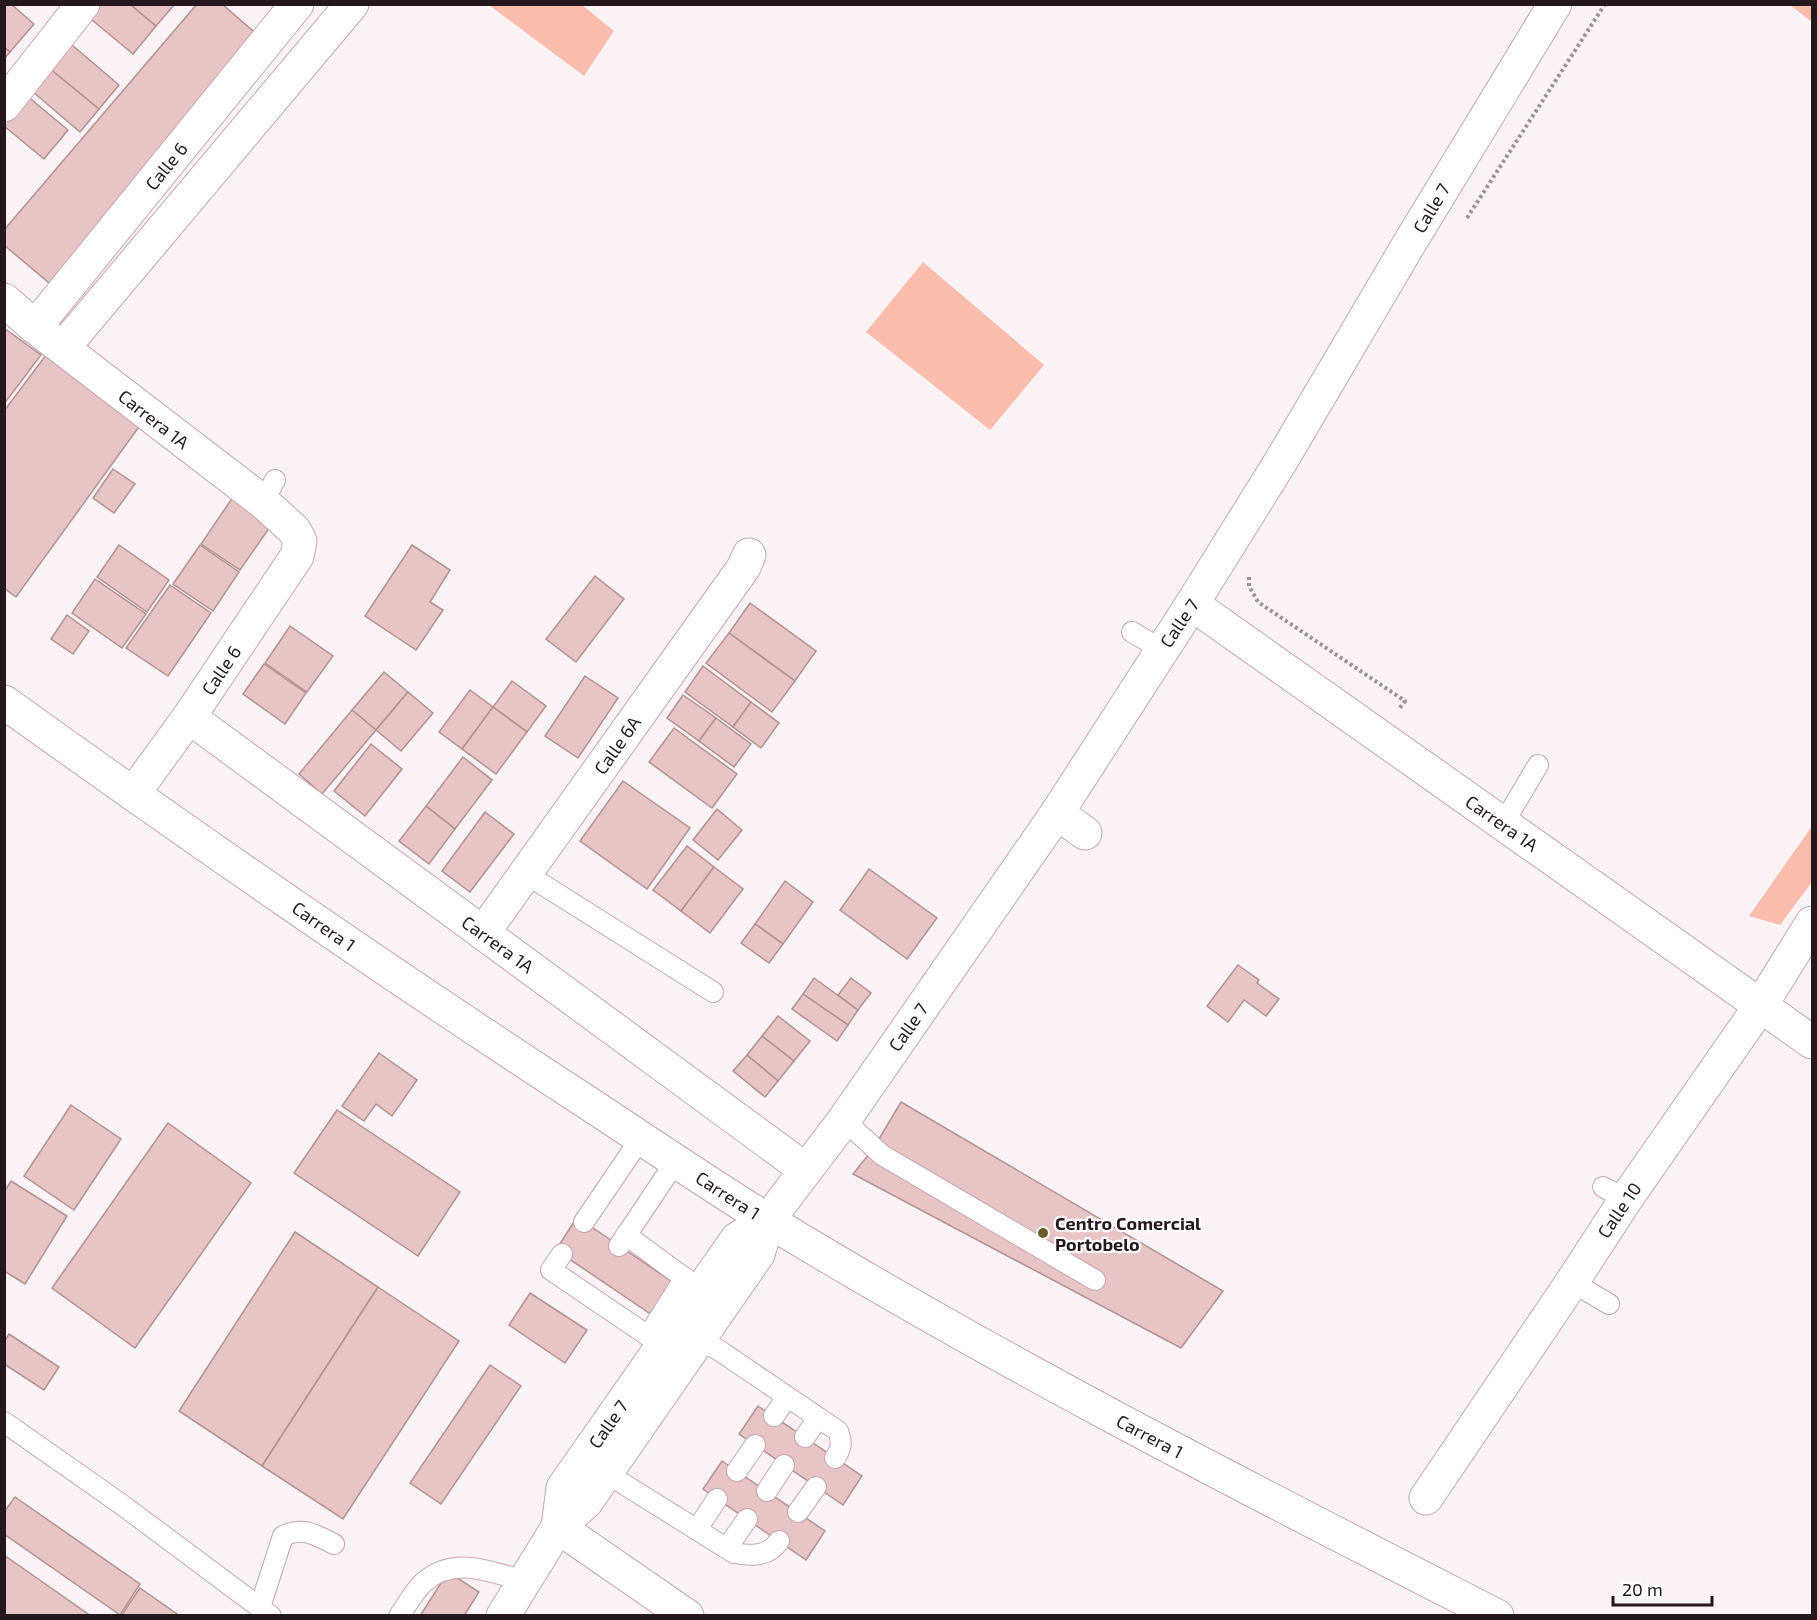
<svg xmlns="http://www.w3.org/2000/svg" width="1817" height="1620" font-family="'Exo 2',sans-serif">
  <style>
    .green { fill: #fabcad }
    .building { fill: #e7c4c5; stroke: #b29193; stroke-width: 1.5 }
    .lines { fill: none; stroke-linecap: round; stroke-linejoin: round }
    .service-casing { stroke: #c6a6b1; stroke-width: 22 }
    .minor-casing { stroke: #c6a6b1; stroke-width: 35 }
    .tertiary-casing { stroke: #c6a6b1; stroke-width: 35 }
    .primary-casing { stroke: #c6a6b1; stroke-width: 35 }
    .path { stroke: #9b9295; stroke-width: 4; stroke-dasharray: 3 3; stroke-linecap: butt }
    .service { stroke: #fff; stroke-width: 20 }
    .minor { stroke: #fff; stroke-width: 33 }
    .tertiary { stroke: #fff; stroke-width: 33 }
    .primary { stroke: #fff; stroke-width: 33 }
    .poi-dot { fill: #6a5b29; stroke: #fff; stroke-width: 2 }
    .labels { text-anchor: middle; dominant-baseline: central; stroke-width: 4.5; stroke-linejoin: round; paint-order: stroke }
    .street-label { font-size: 18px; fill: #24181c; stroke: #fff }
    .poi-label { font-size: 18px; font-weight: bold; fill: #24181c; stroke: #fff; text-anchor: start }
  </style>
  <rect width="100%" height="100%" fill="#faf3f6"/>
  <!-- green -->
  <g class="green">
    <polygon points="489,5 582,5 614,31 584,76"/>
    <polygon points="1790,5 1812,5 1812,22"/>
    <polygon points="923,262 1044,365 990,430 866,332"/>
    <polygon points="1812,826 1812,882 1780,925 1749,916"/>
  </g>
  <!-- building -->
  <g class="building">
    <polygon points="4,4 11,4 34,24 10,52 4,47"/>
    <polygon points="95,4 130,4 156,26 133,54 86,15"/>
    <polygon points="130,4 175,4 156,26"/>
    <polygon points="197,4 222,4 260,37 49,283 4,245 4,230"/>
    <polygon points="65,39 119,85 99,109 44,64"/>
    <polygon points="4,47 10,52 4,59"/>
    <polygon points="44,64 99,109 80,132 26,86"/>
    <polygon points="20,90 68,130 44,159 4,126 4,109"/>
    <polygon points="4,328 41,355 4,404"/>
    <polygon points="46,355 141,424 16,597 4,588 4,411"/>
    <polygon points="113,469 135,484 114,513 93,498"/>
    <polygon points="233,497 272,524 240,570 201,544"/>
    <polygon points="119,545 169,580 147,612 97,577"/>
    <polygon points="200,545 239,572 213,611 173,584"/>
    <polygon points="412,545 450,570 430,602 443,610 416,650 365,616"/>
    <polygon points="595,576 624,599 576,662 546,639"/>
    <polygon points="95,579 146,614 122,648 72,613"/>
    <polygon points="170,585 211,613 168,676 126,648"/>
    <polygon points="750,603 816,651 795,681 729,633"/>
    <polygon points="67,615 89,631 73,654 51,639"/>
    <polygon points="290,626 333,656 307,692 265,663"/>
    <polygon points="729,633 795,681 772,712 706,663"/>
    <polygon points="264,664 306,693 285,724 243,694"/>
    <polygon points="703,666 751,702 733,727 685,692"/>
    <polygon points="384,672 408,692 376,730 352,710"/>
    <polygon points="585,676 618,698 578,758 545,736"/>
    <polygon points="512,681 546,706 527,732 493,707"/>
    <polygon points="470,690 493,707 462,749 439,732"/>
    <polygon points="408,692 433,713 401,751 376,730"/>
    <polygon points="683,695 716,718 699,741 667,718"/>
    <polygon points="751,702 779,723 761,748 733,727"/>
    <polygon points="493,707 527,732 496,774 462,749"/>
    <polygon points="352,710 376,730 322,794 299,774"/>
    <polygon points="716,718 751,744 734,767 699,741"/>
    <polygon points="674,728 737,774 712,808 649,762"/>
    <polygon points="371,744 402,769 365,816 334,791"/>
    <polygon points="463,757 492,780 455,829 426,806"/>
    <polygon points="623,781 690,828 647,889 580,841"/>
    <polygon points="426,806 455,829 429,864 399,841"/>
    <polygon points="717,809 742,830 718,860 693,840"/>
    <polygon points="485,812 514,834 470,892 442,871"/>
    <polygon points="687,846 714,867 681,911 653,890"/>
    <polygon points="714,867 743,889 710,933 681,911"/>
    <polygon points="869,869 937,918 907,959 840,910"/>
    <polygon points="785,881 813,902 783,944 755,924"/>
    <polygon points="755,924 783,944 769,963 741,943"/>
    <polygon points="1238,965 1259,980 1257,983 1279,999 1266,1016 1244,1000 1228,1022 1207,1006"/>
    <polygon points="814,978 858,1010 848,1025 803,994"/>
    <polygon points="851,978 871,993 858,1010 838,995"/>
    <polygon points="803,994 848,1025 837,1041 792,1009"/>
    <polygon points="778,1016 810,1041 794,1061 762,1036"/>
    <polygon points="762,1036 794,1061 778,1081 747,1055"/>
    <polygon points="379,1053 417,1080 392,1116 376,1104 364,1121 342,1106"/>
    <polygon points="747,1055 778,1081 765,1097 733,1071"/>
    <polygon points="901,1102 1223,1291 1181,1348 853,1174 873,1149"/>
    <polygon points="71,1105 121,1139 74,1210 24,1176"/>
    <polygon points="337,1110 460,1192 418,1256 294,1173"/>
    <polygon points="168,1123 251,1183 135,1348 52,1288"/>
    <polygon points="11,1181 67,1216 25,1284 4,1271 4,1192"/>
    <polygon points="577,1217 674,1283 652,1315 556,1250"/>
    <polygon points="295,1232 378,1287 262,1466 179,1411"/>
    <polygon points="378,1287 459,1341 343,1519 262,1466"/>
    <polygon points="530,1293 587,1330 565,1363 509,1325"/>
    <polygon points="9,1334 59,1367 44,1390 4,1364 4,1342"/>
    <polygon points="490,1365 521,1386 441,1504 410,1483"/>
    <polygon points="758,1406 862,1476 843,1505 739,1434"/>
    <polygon points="722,1461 825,1531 806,1560 703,1489"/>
    <polygon points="15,1497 140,1584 120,1615 4,1534 4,1512"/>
    <polygon points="4,1555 91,1616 4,1616"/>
    <polygon points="448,1572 479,1592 464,1616 420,1616"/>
    <polygon points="140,1588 180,1616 121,1616"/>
  </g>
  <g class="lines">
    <defs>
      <g id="service">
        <polyline points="263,502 275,480"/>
        <polyline points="1132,632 1161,649"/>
        <polyline points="1503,824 1538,765"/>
        <polyline points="526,874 713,992"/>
        <polyline points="844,1120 882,1155 1095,1280"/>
        <polyline points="1603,1187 1626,1199"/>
        <polyline points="584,1222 641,1138"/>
        <polyline points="626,1235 701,1290"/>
        <polyline points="619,1246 676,1161"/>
        <polyline points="562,1254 551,1270 663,1346"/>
        <polyline points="1572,1282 1609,1304"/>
        <polyline points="648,1336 685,1278"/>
        <path d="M699 1339 720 1351 838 1431C842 1442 842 1448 835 1458"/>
        <polyline points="774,1416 787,1397"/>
        <polyline points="4,1422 121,1504 271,1616"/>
        <polyline points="805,1437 818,1418"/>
        <polyline points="737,1471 755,1445"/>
        <path d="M606 1473 734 1553C752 1556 768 1557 779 1541"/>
        <polyline points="767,1491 784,1465"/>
        <polyline points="798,1512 816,1487"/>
        <polyline points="697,1529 717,1499"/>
        <polyline points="727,1548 747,1519"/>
        <path d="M260 1607 283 1536C304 1526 315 1535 334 1544"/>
        <path d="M399 1616C407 1605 414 1591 424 1582 454 1555 491 1572 525 1581"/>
      </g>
      <g id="minor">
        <polyline points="4,105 83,4"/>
        <polyline points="4,300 35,327 263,502 294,530 300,541 297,556 189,717 133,794"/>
        <polyline points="35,327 297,4"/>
        <polyline points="63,348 352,4"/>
        <polyline points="1192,604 1812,1042"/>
        <polyline points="189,717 806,1170"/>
        <polyline points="1057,813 1085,833"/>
        <polyline points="483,933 744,567 749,555"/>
        <polyline points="1426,1498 1572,1282 1626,1199 1761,1005 1812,923"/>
        <polyline points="558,1527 687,1616"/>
      </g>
      <g id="tertiary">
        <polyline points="558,1527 563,1488 737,1239 768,1220"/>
        <polyline points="503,1616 558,1527 586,1502 758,1254 768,1220 844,1120 1057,813 1192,604 1281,461 1409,244 1555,4"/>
      </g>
      <path id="primary" d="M4 702C195 839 388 973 585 1101 646 1141 707 1183 769 1221 1005 1365 1251 1490 1497 1616"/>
    </defs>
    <!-- service casing -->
    <use href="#service" class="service-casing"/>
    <!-- minor casing -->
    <use href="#minor" class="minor-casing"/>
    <!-- tertiary casing -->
    <use href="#tertiary" class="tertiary-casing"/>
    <!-- primary casing -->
    <use href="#primary" class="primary-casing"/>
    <!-- path -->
    <g class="path">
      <polyline points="1467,218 1605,4"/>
      <polyline points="1249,577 1249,586 1258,602 1405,701 1399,709"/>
    </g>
    <!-- service -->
    <use href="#service" class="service"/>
    <!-- minor -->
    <use href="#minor" class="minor"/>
    <!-- tertiary -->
    <use href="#tertiary" class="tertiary"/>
    <!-- primary -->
    <use href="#primary" class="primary"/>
  </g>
  <!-- markers -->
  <circle class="poi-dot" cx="1043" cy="1233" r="6"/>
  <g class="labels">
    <!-- street labels -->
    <g class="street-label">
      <text transform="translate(166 166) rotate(-51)">Calle 6</text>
      <text transform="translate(1431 208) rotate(-59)">Calle 7</text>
      <text transform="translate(154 419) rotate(38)">Carrera 1A</text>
      <text transform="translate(1179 623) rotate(-56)">Calle 7</text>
      <text transform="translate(221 670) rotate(-56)">Calle 6</text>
      <text transform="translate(617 745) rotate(-55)">Calle 6A</text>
      <text transform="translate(1502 823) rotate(35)">Carrera 1A</text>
      <text transform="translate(324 926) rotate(35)">Carrera 1</text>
      <text transform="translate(498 944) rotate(36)">Carrera 1A</text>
      <text transform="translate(908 1027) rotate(-55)">Calle 7</text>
      <text transform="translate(728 1195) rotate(33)">Carrera 1</text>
      <text transform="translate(1619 1210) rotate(-56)">Calle 10</text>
      <text transform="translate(608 1424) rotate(-55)">Calle 7</text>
      <text transform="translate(1150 1436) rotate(28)">Carrera 1</text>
    </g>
    <!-- poi labels -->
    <g class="poi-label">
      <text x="1055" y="1223">Centro Comercial<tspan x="1055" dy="21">Portobelo</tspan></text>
    </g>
  </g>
  <!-- border -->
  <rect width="1817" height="1620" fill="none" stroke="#24181c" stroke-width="12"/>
  <!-- scale -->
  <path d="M1613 1596v9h99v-9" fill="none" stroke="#24181c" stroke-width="3"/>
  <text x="1622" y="1596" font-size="18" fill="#24181c" stroke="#ffffff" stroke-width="4.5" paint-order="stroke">20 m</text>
</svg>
